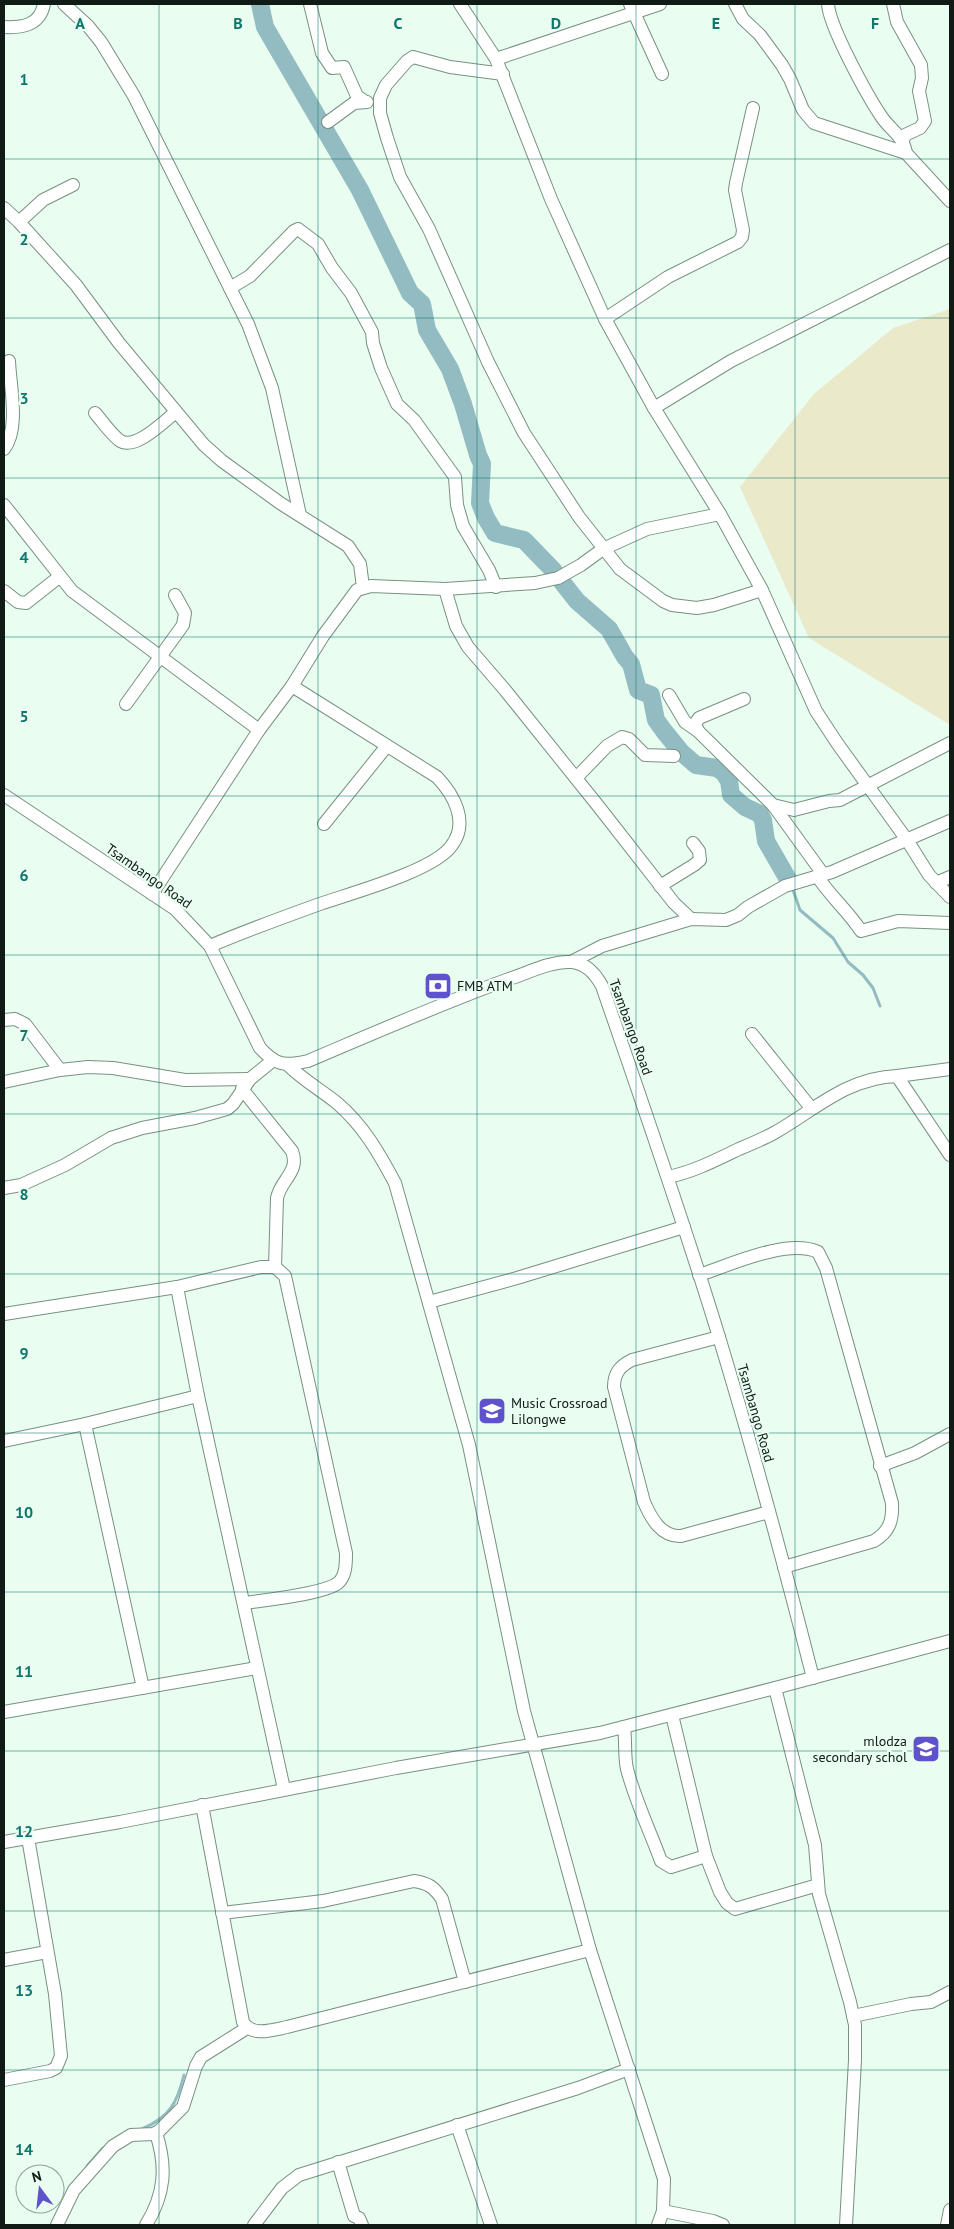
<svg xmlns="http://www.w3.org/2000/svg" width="954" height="2229" font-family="'PT Sans',sans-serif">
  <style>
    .green { fill: #eae9ca }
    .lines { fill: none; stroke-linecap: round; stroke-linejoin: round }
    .stream { stroke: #92bcc2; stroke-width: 3 }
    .river { stroke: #92bcc2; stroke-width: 18 }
    .minor-casing { stroke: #789181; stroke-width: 14 }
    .minor { stroke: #fff; stroke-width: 12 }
    .grid { fill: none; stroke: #0f766e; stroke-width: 1; stroke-opacity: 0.55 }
    .labels { text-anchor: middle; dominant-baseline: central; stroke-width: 4.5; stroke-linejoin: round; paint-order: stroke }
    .street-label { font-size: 14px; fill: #111b15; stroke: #e9fef0 }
    .poi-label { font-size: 14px; fill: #111b15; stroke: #e9fef0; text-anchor: start }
    .grid-label { font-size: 16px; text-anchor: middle; font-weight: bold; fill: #0f766e; stroke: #e9fef0; stroke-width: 4.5; stroke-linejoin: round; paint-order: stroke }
  </style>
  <rect width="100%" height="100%" fill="#e9fef0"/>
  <!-- green -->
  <polygon class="green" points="950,309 950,725 809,638 740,487 814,394 893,328"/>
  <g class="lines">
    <!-- stream -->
    <g class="stream">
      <polyline points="792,887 800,910 833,938 848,962 863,975 873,988 880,1006"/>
      <path d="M142 2129C170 2117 177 2103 184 2075"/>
      <polyline points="87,2166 103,2148"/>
    </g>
    <!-- river -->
    <g class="river">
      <polyline points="260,4 265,27 360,190 410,293 422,304 427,330 450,369 463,404 478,455 482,464 480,503 486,518 495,533 524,540 554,571"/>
      <polyline points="562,582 577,601 609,629 625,657 631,664 638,690 651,695 656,720 664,731 681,752 696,765 717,768 724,773 729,781 731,795 745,807 760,814 763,820 766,841 789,881"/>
    </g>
    <defs>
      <g id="minor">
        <polyline points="64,4 88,26 101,42 134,96 248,324 272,388 300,515"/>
        <polyline points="310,4 322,53 332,68 344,67 357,96 364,101"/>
        <polyline points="460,4 496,59 551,199 605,319 654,408 720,514 762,590 816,711 837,743 907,840 929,875 950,897"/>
        <polyline points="630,4 662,74"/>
        <polyline points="735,4 743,19 760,35 782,65 790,79 803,110 814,123 906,153 950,201"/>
        <path d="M828 4C829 26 867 95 881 116 890 130 903 135 906 153"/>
        <polyline points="893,4 897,22 921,65 922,78 919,91 925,121 920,128 905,135 903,140"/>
        <path d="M4 27C23 28 40 25 44 4"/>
        <polyline points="496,59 660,4"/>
        <polyline points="503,74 450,67 413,57 407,61 386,85 380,98 380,113 387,138 400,177 429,229 488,362 524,433 579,517 620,569 663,601 672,605 697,608 714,605 762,590"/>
        <polyline points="328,122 354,103 367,102"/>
        <polyline points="4,208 19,222 76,285 119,343 204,445 222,461 280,503 348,546 360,564 363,587"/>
        <polyline points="19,222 43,200 73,185"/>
        <polyline points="230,288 250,276 294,231 298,229 318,244 332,268 351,293 372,332 373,343 381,368 397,404 414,420 455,477 457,505 463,526 489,570 496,587"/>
        <polyline points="605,319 668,277 738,242 742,237 743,230 735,190 736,183 753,108"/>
        <polyline points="654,408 731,361 950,250"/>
        <path d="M95 413C103 422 110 433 119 440 134 452 163 422 176 412"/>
        <path d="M4 449C20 428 10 386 9 361"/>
        <polyline points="4,505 72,591 259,730"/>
        <polyline points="445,589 456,626 468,647 505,690 599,807 674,903 691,919"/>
        <polyline points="4,591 18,602 26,603 59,577"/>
        <polyline points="669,695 685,722 698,731 773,805 823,874"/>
        <polyline points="126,704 183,625 185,613 175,595"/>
        <polyline points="698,731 695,724 699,718 744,699"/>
        <polyline points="576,778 607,746 622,737 629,739 645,755 674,756"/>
        <path d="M4 795 175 909 210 946 260 1048C277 1066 284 1066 308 1061 374 1033 440 1004 509 979 528 973 550 961 571 962 586 963 595 973 602 986 642 1102 683 1219 719 1337 753 1449 784 1564 813 1678"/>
        <polyline points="773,805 794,810 829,801 840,800 950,743"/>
        <polyline points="324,824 386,747"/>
        <path d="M817 876C830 896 848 911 861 931L898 921 950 923"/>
        <polyline points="936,883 950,877"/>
        <polyline points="660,886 694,865 700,860 699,851 693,843"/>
        <polyline points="152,894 259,730 292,686 323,636 357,590 371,586 445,589 535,583 558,578 581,565 603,549 647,529 720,514"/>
        <path d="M210 946C245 931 281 918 317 905 348 894 435 871 452 845 469 822 454 795 437 777L292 686"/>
        <polyline points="571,962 602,946 691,919 726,920 738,915 748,907 785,886 832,872 950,821"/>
        <polyline points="4,1020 15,1019 25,1024 60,1070"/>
        <polyline points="752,1034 811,1108"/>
        <path d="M288 1065C303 1080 321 1090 337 1103 363 1125 379 1153 395 1183L469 1445 524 1711 590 1950 664 2179 663 2211 658 2225"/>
        <polyline points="897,1076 950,1069"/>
        <polyline points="4,1082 60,1070 88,1067 113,1068 185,1080 250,1079"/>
        <path d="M242 1089 292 1151C300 1172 281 1179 277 1198L275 1267"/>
        <path d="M668 1177C693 1172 716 1160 739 1149 751 1144 763 1139 774 1133 815 1110 846 1078 897 1076L950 1155"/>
        <polyline points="4,1188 21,1185 65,1165 111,1138 142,1128 195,1118 227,1109 233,1104 250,1079 272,1061"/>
        <path d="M699 1275C730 1265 787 1238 818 1252L826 1268 892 1503C893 1521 889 1532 874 1541L784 1567"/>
        <polyline points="177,1287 198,1396 284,1789"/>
        <polyline points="429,1302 517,1278 684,1227"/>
        <path d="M4 1314 177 1287 261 1267H275L285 1276 346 1553C346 1564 346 1576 338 1583 324 1594 265 1600 245 1603"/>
        <path d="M719 1337 632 1360C620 1366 614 1373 614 1387L644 1502C651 1518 661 1537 681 1536L769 1512"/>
        <polyline points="85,1424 143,1688"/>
        <polyline points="4,1441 85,1424 198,1396"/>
        <polyline points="880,1466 915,1453 950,1434"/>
        <polyline points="775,1688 815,1845 819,1894 850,2002 855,2025 855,2060 846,2225"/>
        <polyline points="4,1712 257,1668"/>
        <polyline points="672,1715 706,1856 720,1892 727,1903 735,1909 818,1885"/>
        <path d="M624 1727C626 1742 624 1755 627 1769 635 1800 650 1831 661 1861L671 1867 706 1856"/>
        <path d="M202 1805 243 2022C252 2037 272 2030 287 2027L590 1950"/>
        <polyline points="4,1842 120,1822 396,1768 600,1733 775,1688 950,1641"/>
        <path d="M222 1913 323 1901 414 1881C428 1883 434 1887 442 1899L465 1982"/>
        <polyline points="4,1960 47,1952"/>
        <polyline points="853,2016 911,2004 931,2002 950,1992"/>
        <polyline points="4,2080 50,2071 56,2068 61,2056 55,1994 28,1838"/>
        <polyline points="457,2125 491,2225"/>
        <polyline points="338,2162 354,2216 359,2218 362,2225"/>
        <polyline points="663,2211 713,2221 723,2225"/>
        <polyline points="57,2225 74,2190 113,2146 131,2135 153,2134 159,2131 183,2107 196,2066 201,2057 247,2028"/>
        <path d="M146 2225C165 2194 167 2167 156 2133"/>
        <polyline points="254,2225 282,2188 299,2175 578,2088 629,2069"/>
        <polyline points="947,2225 950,2210"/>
      </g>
    </defs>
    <!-- minor casing -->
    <use href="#minor" class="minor-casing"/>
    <!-- minor -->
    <use href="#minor" class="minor"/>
  </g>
  <!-- grid -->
  <path class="grid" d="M159 4V2225M318 4V2225M477 4V2225M636 4V2225M795 4V2225M4 159H950M4 318H950M4 478H950M4 637H950M4 796H950M4 955H950M4 1114H950M4 1274H950M4 1433H950M4 1592H950M4 1751H950M4 1911H950M4 2070H950"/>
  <!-- icons -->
  <defs>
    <symbol id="bank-square" viewBox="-11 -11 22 22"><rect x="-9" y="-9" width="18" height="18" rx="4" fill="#5f53cb" stroke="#e9fef0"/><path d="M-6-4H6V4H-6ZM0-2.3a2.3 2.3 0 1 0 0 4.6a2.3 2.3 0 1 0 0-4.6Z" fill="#fff"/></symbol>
    <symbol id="university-square" viewBox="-11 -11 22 22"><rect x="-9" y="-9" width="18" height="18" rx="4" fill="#5f53cb" stroke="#e9fef0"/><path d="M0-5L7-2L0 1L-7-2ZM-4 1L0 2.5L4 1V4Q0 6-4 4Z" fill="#fff"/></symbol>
    <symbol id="school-square" viewBox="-11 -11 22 22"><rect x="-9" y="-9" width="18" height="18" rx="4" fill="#5f53cb" stroke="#e9fef0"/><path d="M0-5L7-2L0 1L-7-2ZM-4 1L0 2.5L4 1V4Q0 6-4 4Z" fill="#fff"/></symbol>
  </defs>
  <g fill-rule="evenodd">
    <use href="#bank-square" x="422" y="970" width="32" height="32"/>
    <use href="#university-square" x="476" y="1395" width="32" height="32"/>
    <use href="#school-square" x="910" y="1733" width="32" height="32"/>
  </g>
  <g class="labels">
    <!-- street labels -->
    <g class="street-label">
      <text transform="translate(149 876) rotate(35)">Tsambango Road</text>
      <text transform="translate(631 1027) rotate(70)">Tsambango Road</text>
      <text transform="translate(756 1413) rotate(74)">Tsambango Road</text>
    </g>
    <!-- poi labels -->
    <g class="poi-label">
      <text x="457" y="986">FMB ATM</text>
      <text x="511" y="1403">Music Crossroad<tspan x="511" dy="16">Lilongwe</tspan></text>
      <text x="907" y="1741" text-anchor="end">mlodza<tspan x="907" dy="16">secondary schol</tspan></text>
    </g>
  </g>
  <g class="grid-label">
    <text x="80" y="29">A</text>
    <text x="238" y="29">B</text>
    <text x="398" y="29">C</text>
    <text x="556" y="29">D</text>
    <text x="716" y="29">E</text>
    <text x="875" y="29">F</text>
    <text x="24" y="85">1</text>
    <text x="24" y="245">2</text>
    <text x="24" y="404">3</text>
    <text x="24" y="563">4</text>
    <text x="24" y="722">5</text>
    <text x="24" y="881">6</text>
    <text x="24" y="1041">7</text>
    <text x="24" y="1200">8</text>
    <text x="24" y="1359">9</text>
    <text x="24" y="1518">10</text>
    <text x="24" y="1677">11</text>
    <text x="24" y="1837">12</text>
    <text x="24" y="1996">13</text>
    <text x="24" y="2155">14</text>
  </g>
  <!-- border -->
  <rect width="954" height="2229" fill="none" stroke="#111b15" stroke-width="10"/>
  <!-- north arrow -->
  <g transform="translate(40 2189) rotate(345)"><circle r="24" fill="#e9fef0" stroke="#93a398"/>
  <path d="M0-4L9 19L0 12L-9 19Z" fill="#5f53cb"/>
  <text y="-8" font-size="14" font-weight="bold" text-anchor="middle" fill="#111b15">N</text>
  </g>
</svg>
